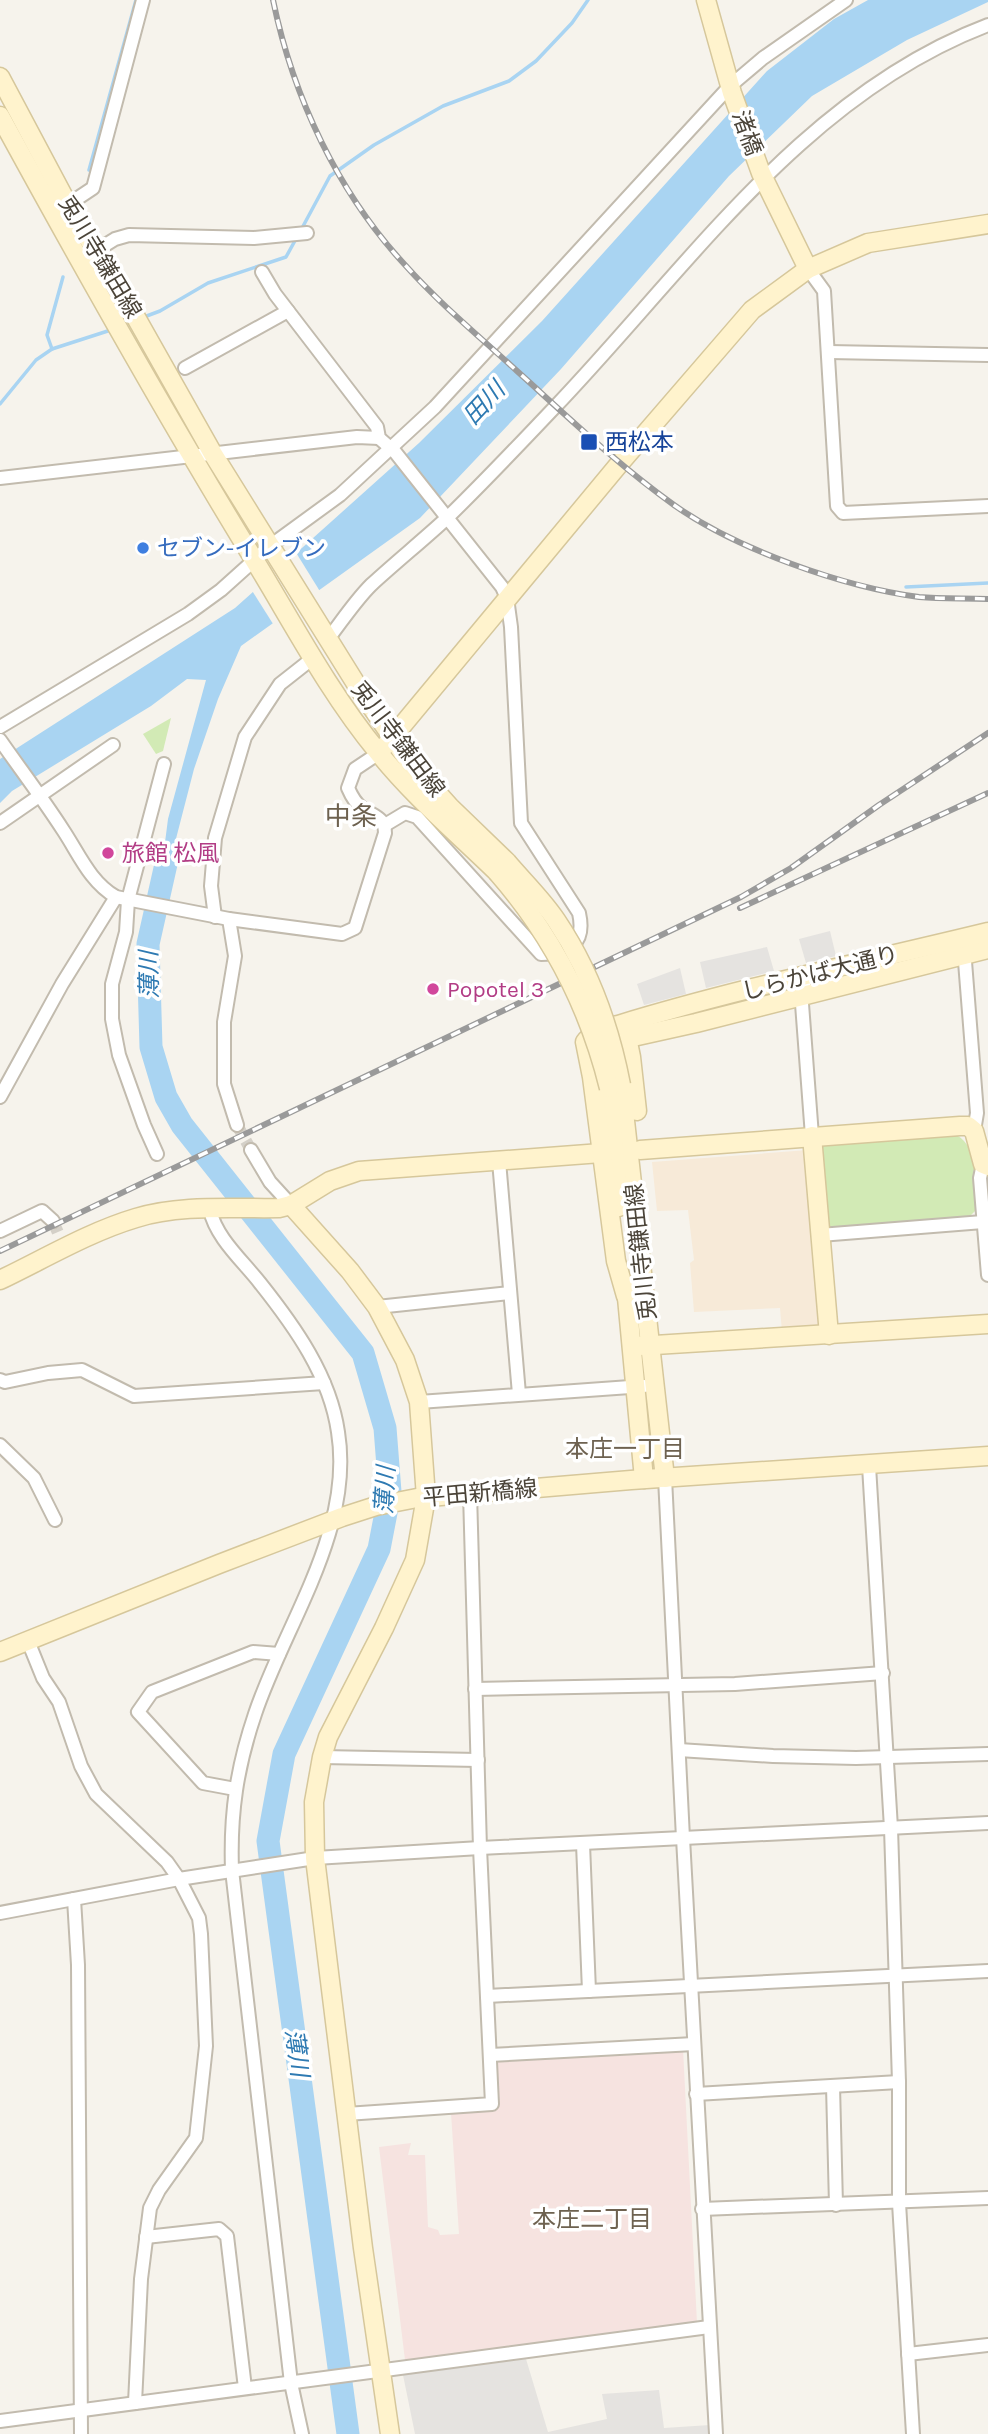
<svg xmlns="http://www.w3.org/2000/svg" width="988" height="2434" font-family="Karla,'Noto Sans JP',sans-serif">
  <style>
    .commercial { fill: #f7ead8 }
    .medical { fill: #f6e3e0 }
    .green { fill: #d2eab5 }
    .parking { fill: #e5e3e0 }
    .water { fill: #a9d4f2 }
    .pier { fill: #f6f3ec }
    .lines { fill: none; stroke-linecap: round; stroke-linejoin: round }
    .stream { stroke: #a9d4f2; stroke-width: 3.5 }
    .river { stroke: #a9d4f2; stroke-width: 23 }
    .street-tunnel { stroke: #d4d0c8; stroke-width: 12; stroke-dasharray: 12 6; stroke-linecap: butt }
    .street-casing { stroke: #c2bbae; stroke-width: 16 }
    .secondary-casing { stroke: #d6c79b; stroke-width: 21 }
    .street { stroke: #fff; stroke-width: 12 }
    .secondary { stroke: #fff3cd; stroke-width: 18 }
    .rail-casing { stroke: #9a9a9a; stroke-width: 6 }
    .rail { stroke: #fff; stroke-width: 3.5; stroke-dasharray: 10; stroke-linecap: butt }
    .secondary-bridge-casing { stroke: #d6c79b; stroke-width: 21; stroke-linecap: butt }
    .secondary-bridge { stroke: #fff3cd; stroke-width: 18 }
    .transit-dot { fill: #1a4fb4; stroke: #fff; stroke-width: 2.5 }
    .shop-dot { fill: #3f7fe0; stroke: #fff; stroke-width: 2.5 }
    .hotel-dot { fill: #d1479c; stroke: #fff; stroke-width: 2.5 }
    .labels { text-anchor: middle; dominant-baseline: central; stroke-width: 7; stroke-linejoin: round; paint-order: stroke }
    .street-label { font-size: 23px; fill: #4b4439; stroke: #fff }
    .transit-label { font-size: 23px; fill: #164399; stroke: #fff; text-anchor: start }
    .shop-label { font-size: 23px; fill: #366cbe; stroke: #fff; text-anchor: start }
    .hotel-label { font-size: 23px; fill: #b23c85; stroke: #fff; text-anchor: start }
    .water-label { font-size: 24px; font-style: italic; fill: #2e7ab2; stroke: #fff }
    .neighbourhood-label { font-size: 24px; fill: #6e6250; stroke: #fff }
    .quarter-label { font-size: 26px; fill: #6e6250; stroke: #fff }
  </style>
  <rect width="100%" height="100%" fill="#f6f3ec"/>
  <!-- commercial -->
  <polygon class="commercial" points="808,1150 822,1325 815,1329 782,1332 780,1308 694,1312 690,1263 694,1260 688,1210 657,1211 652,1162"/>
  <!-- medical -->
  <polygon class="medical" points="683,2049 697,2323 405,2360 379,2147 411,2143 408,2155 425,2155 428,2227 438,2230 440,2235 459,2234 451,2113 497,2110 494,2060"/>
  <!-- green -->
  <g class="green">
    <polygon points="171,718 163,751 156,754 143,734"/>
    <path d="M951 1133C981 1142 974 1185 976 1210L970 1216 830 1227 825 1220 819 1149 825 1142Z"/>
  </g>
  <!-- parking -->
  <g class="parking">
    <polygon points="830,931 836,956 806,963 799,939"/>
    <polygon points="767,947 774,971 706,988 700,962"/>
    <polygon points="680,968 686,994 644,1005 637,984"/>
    <polygon points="526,2359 548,2432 607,2419 602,2394 659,2390 664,2428 710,2425 711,2434 415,2434 403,2375"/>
  </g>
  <!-- water -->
  <polygon class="water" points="868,0 988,0 988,2 907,40 812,96 729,176 561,369 420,518 241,646 218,699 194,769 155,920 168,819 206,680 187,679 151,706 12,791 0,803 0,759 235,608 419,443 542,321 767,71 834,19"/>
  <!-- pier -->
  <polygon class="pier" points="295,551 321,593 275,627 251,589"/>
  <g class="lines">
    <!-- stream -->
    <g class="stream">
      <polyline points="89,170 136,0"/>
      <polyline points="301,230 330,176 374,145 443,106 509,81 536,61 572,23 588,0"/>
      <polyline points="144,317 160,311 208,283 286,257 297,237"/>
      <polyline points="52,349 47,335 63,277"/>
      <polyline points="0,404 36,360 52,349 114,329"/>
      <polyline points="906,587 988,583"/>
    </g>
    <!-- river -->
    <polyline class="river" points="166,864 148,944 151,1047 166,1097 182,1125 363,1353 385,1428 390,1492 379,1549 284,1754 268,1841 348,2434"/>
    <!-- street-tunnel -->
    <g class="street-tunnel">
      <polyline points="237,1125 251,1150"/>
      <polyline points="53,1221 59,1235"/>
    </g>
    <defs>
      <g id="street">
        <polyline points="63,208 93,188 143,0"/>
        <polyline points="89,255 115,239 129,235 254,238 307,233"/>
        <polyline points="808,269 824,291 837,506 843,513 988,506"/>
        <path d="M262 272 275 294 377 427 379 438 395 452 502 587 507 598 511 627 521 823 579 913C586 944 569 953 541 954L417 817 405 813 385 825"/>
        <polyline points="829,352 988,355"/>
        <polyline points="185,368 288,311"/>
        <polyline points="0,478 357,437 379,438"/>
        <path d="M328 639C342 621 355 601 371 585 396 562 422 541 447 518 484 482 519 445 554 408 686 270 803 95 988 25"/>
        <polyline points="0,727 188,614 221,590 270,546 340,495 435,407 730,86 763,58 846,0"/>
        <path d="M0 740C21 770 43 799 63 830 79 854 90 882 116 897L229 919 342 934 355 928 385 833C385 817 373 816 362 808 355 803 351 795 348 788L355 769 379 753"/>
        <polyline points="0,823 113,745"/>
        <polyline points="215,917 211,886 215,838 245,737 280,684 313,658"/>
        <polyline points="229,919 235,956 224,1022 224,1084 237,1125"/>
        <polyline points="964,949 977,1113 974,1131"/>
        <polyline points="805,977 802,1004 812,1136"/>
        <polyline points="0,1097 62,984 116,897"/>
        <polyline points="251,1150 270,1182 291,1205"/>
        <polyline points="157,1154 144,1125 119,1055 112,1019 112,984 126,932 128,900 164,764"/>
        <polyline points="499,1161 519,1394"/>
        <polyline points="983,1164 980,1178 988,1275"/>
        <path d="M210 1210C216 1238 243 1261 260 1283 295 1327 330 1376 338 1432 354 1531 285 1624 255 1714 237 1767 230 1813 232 1870L291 2383 302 2434"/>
        <polyline points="0,1231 42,1211 53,1221"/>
        <polyline points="820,1235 983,1222"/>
        <polyline points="377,1307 510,1293"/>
        <polyline points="0,1380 5,1382 48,1373 82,1370 134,1396 324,1383"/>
        <polyline points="419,1402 644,1386"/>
        <polyline points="0,1445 34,1478 55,1520"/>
        <polyline points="869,1466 891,1828 899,2082 899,2203 913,2434"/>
        <polyline points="665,1478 683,1838 716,2434"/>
        <polyline points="28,1641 43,1678 59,1702 81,1766 96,1794 167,1862 179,1879 199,1918 201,1934 206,2046 196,2138 159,2190 150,2208 141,2279 135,2403"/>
        <polyline points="475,1689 735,1684 883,1673"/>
        <polyline points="679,1750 773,1756 856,1758 988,1754"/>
        <polyline points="322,1757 478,1760"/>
        <polyline points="235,1789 203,1783 138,1712 152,1692 253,1652 279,1654"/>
        <polyline points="583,1844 589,1991"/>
        <polyline points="74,1899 78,1965 81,2434"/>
        <polyline points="0,1913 179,1879 315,1858 480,1848 988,1823"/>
        <polyline points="487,1996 988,1971"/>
        <polyline points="490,2055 694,2044"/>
        <polyline points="833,2086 836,2205"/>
        <polyline points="696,2094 899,2082"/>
        <polyline points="346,2114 492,2104 480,1848 470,1493"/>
        <polyline points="702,2209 988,2198"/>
        <polyline points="146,2237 219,2229 227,2236 245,2388"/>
        <polyline points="908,2354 988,2345"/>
        <polyline points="0,2421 709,2327"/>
      </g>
      <g id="secondary">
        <polyline points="706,0 732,93 761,173 808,269"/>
        <polyline points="0,77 68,205 134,314 213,454 358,687 407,759 450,807 507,862"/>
        <path d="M0 116C83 268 167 418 258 566 296 629 331 695 378 752 413 796 457 833 497 872"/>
        <polyline points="386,745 620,463 752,310 808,269 868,243 988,224"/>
        <polyline points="625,1028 631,1057 637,1111"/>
        <polyline points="597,1045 696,1023 988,949"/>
        <polyline points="621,1085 665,1478"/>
        <polyline points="609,1088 619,1207"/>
        <polyline points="812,1136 829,1335"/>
        <polyline points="640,1150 960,1126 968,1126 974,1131 983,1164 988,1166"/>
        <polyline points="291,1205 350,1271 377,1307 405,1360 419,1402 426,1497 415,1560 384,1628 328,1737 322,1757 314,1802 315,1858 330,1981 363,2248 390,2434"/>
        <path d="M0 1280C44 1259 89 1232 136 1218 180 1204 234 1209 279 1208L291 1205 330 1181 359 1171 601 1153"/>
        <polyline points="626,1287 644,1479"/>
        <path d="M626 1296 616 1261 592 1077 585 1042C591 1033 607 1028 618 1025 739 988 865 962 988 932"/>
        <polyline points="639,1346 988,1324"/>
        <polyline points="0,1652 219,1564 342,1517 376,1506 417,1498 631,1480 988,1456"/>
      </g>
    </defs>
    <!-- street casing -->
    <use href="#street" class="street-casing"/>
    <!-- secondary casing -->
    <use href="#secondary" class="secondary-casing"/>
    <!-- street -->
    <use href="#street" class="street"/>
    <!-- secondary -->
    <use href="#secondary" class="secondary"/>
    <defs>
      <g id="rail">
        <path d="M273 0C293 97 338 193 406 266 440 304 480 337 517 371 568 417 618 465 674 505 736 549 843 587 919 597 942 599 965 598 988 599"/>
        <polyline points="740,908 988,793"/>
        <polyline points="0,1251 741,897 791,868 879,805 988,733"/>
      </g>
    </defs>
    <!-- rail casing -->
    <use href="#rail" class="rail-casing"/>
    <!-- rail -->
    <use href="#rail" class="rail"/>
    <defs>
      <g id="secondary-bridge">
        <path d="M507 862C523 881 542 899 556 920 589 969 610 1028 621 1085"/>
        <path d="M497 872C552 935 589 1007 609 1088"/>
      </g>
    </defs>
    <!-- secondary-bridge casing -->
    <use href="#secondary-bridge" class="secondary-bridge-casing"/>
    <!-- secondary-bridge -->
    <use href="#secondary-bridge" class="secondary-bridge"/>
  </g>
  <!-- markers -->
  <rect class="transit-dot" x="580" y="433" width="18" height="18" rx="3.5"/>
  <circle class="shop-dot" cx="143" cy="548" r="7"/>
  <g class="hotel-dot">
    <circle cx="108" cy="853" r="7"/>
    <circle cx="433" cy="989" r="7"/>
  </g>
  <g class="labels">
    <!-- street labels -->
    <g class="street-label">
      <text transform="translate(747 133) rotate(70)">渚橋</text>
      <text transform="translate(100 257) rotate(59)">兎川寺鎌田線</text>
      <text transform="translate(398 739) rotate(53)">兎川寺鎌田線</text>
      <text transform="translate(820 973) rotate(-14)">しらかば大通り</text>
      <text transform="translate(641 1252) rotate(-96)">兎川寺鎌田線</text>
      <text transform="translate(480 1493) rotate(-5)">平田新橋線</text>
    </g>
    <!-- transit labels -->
    <g class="transit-label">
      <text x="605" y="442">西松本</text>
    </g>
    <!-- shop labels -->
    <g class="shop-label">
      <text x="157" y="548">セブン-イレブン</text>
    </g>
    <!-- hotel labels -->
    <g class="hotel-label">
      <text x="122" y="853">旅館 松風</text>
      <text x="447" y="989">Popotel 3</text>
    </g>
    <!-- water labels -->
    <g class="water-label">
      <text transform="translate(484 403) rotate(-47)">田川</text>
      <text transform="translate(149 975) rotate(-91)">薄川</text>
      <text transform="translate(385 1490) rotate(-87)">薄川</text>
      <text transform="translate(297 2053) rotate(82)">薄川</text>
    </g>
    <!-- neighbourhood labels -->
    <g class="neighbourhood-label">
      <text x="625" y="1449">本庄一丁目</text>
      <text x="592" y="2219">本庄二丁目</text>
    </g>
    <!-- quarter labels -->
    <g class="quarter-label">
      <text x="351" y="816">中条</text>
    </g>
  </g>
</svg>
